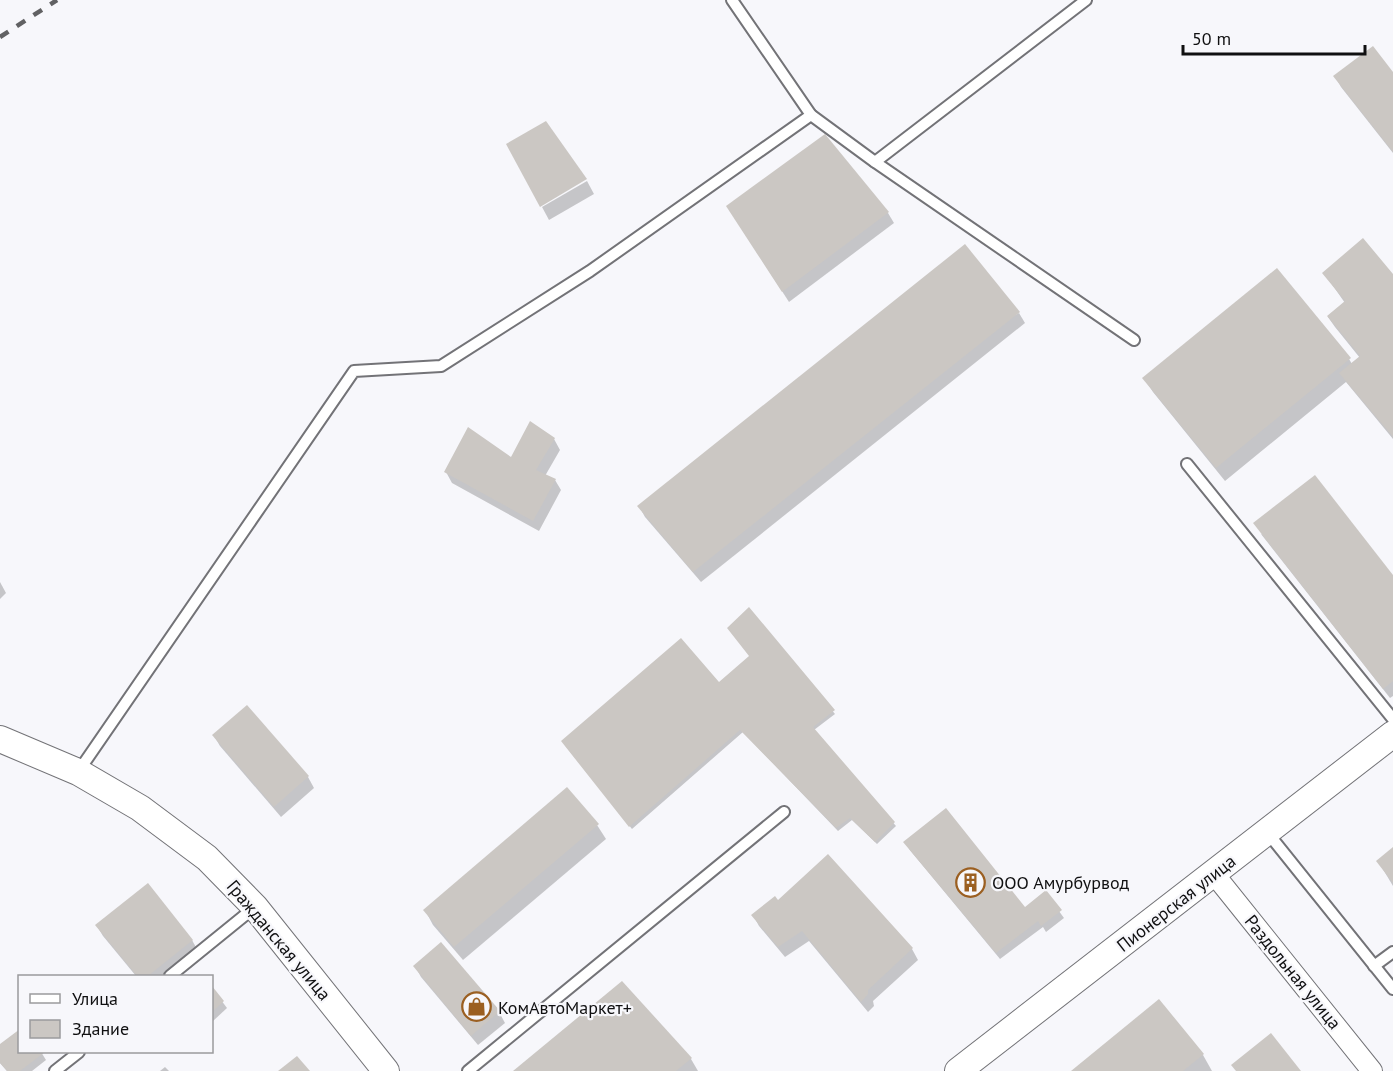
<svg xmlns="http://www.w3.org/2000/svg" width="1393" height="1071" font-family="'PT Sans',sans-serif">
  <style>
    .shadow { fill: #0003 }
    .building { fill: #cbc7c3 }
    .lines { fill: none; stroke-linecap: round; stroke-linejoin: round }
    .service-casing { stroke: #737377; stroke-width: 14 }
    .minor-casing { stroke: #737377; stroke-width: 22 }
    .tertiary-casing { stroke: #737377; stroke-width: 28 }
    .service { stroke: #fff; stroke-width: 10 }
    .minor { stroke: #fff; stroke-width: 20 }
    .tertiary { stroke: #fff; stroke-width: 26 }
    .rail { stroke: #616163; stroke-width: 4.5; stroke-dasharray: 10 10; stroke-linecap: butt }
    .labels { text-anchor: middle; dominant-baseline: central; stroke-width: 4.5; stroke-linejoin: round; paint-order: stroke }
    .poi-label { font-size: 18px; fill: #101011; stroke: #f7f7fb; text-anchor: start }
    .street-label { font-size: 18px; fill: #101011; stroke: #f7f7fb }
  </style>
  <rect width="100%" height="100%" fill="#f7f7fb"/>
  <!-- shadow -->
  <g class="shadow">
    <polygon points="1393,74 1393,153 1341,87 1335,76"/>
    <polygon points="587,181 594,194 549,220 542,207"/>
    <polygon points="888,213 894,223 789,302 734,217"/>
    <polygon points="1324,273 1393,277 1393,439 1346,382 1225,481 1153,392 1144,378 1349,359 1352,364 1360,358 1335,327 1328,317 1345,303"/>
    <polygon points="1019,313 1025,323 701,582 645,517 639,506"/>
    <polygon points="554,439 560,450 545,476 555,480 561,490 539,531 452,483 446,472 511,459"/>
    <polygon points="1261,534 1393,577 1393,696 1390,698"/>
    <polygon points="0,582 6,593 0,599"/>
    <polygon points="749,610 835,714 814,730 896,826 877,844 852,820 838,831 743,732 632,829 564,744 718,684 750,657"/>
    <polygon points="247,707 308,777 314,788 281,817 220,746 214,736"/>
    <polygon points="597,825 606,839 463,960 433,925 425,910"/>
    <polygon points="909,849 1025,909 1045,892 1064,918 1046,932 1043,927 1000,959"/>
    <polygon points="1393,849 1393,886 1378,861"/>
    <polygon points="828,856 912,949 918,960 873,1001 874,1006 868,1012 809,941 785,957 759,926 753,915 777,902"/>
    <polygon points="97,926 192,940 198,951 167,976 136,976 103,936"/>
    <polygon points="441,944 499,1012 505,1023 478,1045 421,977 415,966"/>
    <polygon points="622,983 691,1059 698,1071 515,1071"/>
    <polygon points="212,988 227,1008 212,1022"/>
    <polygon points="0,1046 20,1052 41,1052 46,1060 32,1071 7,1071 0,1063"/>
    <polygon points="1203,1055 1212,1071 1074,1071"/>
    <polygon points="165,1067 169,1071 160,1071"/>
  </g>
  <!-- building -->
  <g class="building">
    <polygon points="1373,46 1393,72 1393,152 1333,76"/>
    <polygon points="546,121 587,179 540,207 506,144"/>
    <polygon points="825,134 889,212 782,292 726,206"/>
    <polygon points="1363,238 1393,274 1393,437 1339,373 1360,356 1327,316 1345,301 1322,273"/>
    <polygon points="965,244 1020,312 693,572 637,506"/>
    <polygon points="1277,268 1351,358 1216,468 1142,378"/>
    <polygon points="530,421 555,438 536,470 556,479 533,521 444,472 468,427 511,457"/>
    <polygon points="1315,475 1393,575 1393,681 1383,689 1253,523"/>
    <polygon points="749,607 835,710 813,727 895,822 875,842 850,818 836,828 740,730 629,827 561,741 681,638 719,682 749,656 727,628"/>
    <polygon points="247,705 309,776 274,807 212,735"/>
    <polygon points="567,787 599,824 454,947 423,910"/>
    <polygon points="946,808 1025,907 1046,890 1062,910 1041,926 1038,921 996,953 903,842"/>
    <polygon points="1393,847 1393,883 1376,861"/>
    <polygon points="828,854 913,948 868,990 868,994 861,1002 802,931 778,947 751,915 775,896 778,900"/>
    <polygon points="148,883 193,940 148,976 137,976 95,925"/>
    <polygon points="441,942 500,1011 471,1036 413,966"/>
    <polygon points="622,981 692,1058 676,1071 513,1071"/>
    <polygon points="212,986 224,1001 212,1012"/>
    <polygon points="1159,999 1204,1054 1183,1071 1071,1071"/>
    <polygon points="20,1029 20,1052 45,1052 20,1071 7,1071 0,1063 0,1044"/>
    <polygon points="1271,1033 1301,1071 1236,1071 1231,1065"/>
    <polygon points="297,1056 310,1071 278,1071"/>
  </g>
  <g class="lines">
    <defs>
      <g id="service">
        <polyline points="811,115 875,162 1134,340"/>
        <polyline points="875,162 1086,0"/>
        <polyline points="1187,464 1393,719"/>
        <polyline points="78,772 354,371 441,366 590,271 811,115 732,0"/>
        <polyline points="1267,832 1393,989"/>
        <polyline points="1374,966 1393,952"/>
        <polyline points="170,976 255,907"/>
        <polyline points="55,1071 79,1052"/>
        <polyline points="468,1071 784,812"/>
      </g>
      <polyline id="minor" points="1214,874 1372,1071"/>
      <g id="tertiary">
        <polyline points="0,739 78,772 140,808 207,858 255,907 386,1071"/>
        <polyline points="958,1071 1393,734"/>
      </g>
    </defs>
    <!-- service casing -->
    <use href="#service" class="service-casing"/>
    <!-- minor casing -->
    <use href="#minor" class="minor-casing"/>
    <!-- tertiary casing -->
    <use href="#tertiary" class="tertiary-casing"/>
    <!-- service -->
    <use href="#service" class="service"/>
    <!-- minor -->
    <use href="#minor" class="minor"/>
    <!-- tertiary -->
    <use href="#tertiary" class="tertiary"/>
    <!-- rail -->
    <polyline class="rail" points="0,37 57,0"/>
  </g>
  <!-- icons -->
  <defs>
    <symbol id="building-ring" viewBox="-11 -11 22 22"><circle r="9.5" fill="#f7f7fb" stroke="#9b5f21" stroke-width="1.5"/><path d="M-4-6H4V6H1V3H-1V6H-4ZM-2.5-4.3h1.7v1.8h-1.7ZM.8-4.3h1.7v1.8H.8ZM-2.5-1h1.7V.8h-1.7ZM.8-1h1.7V.8H.8Z" fill="#9b5f21"/></symbol>
    <symbol id="shop-ring" viewBox="-11 -11 22 22"><circle r="9.5" fill="#f7f7fb" stroke="#9b5f21" stroke-width="1.5"/><path d="M-5-2.5h2.3a2.7 3.5 0 0 1 5.4 0H5L5.5 6h-11ZM-1.5-2.5h3a1.5 2.3 0 0 0-3 0Z" fill="#9b5f21"/></symbol>
  </defs>
  <g fill-rule="evenodd">
    <use href="#building-ring" x="954" y="866" width="33" height="33"/>
    <use href="#shop-ring" x="460" y="990" width="33" height="33"/>
  </g>
  <g class="labels">
    <!-- poi labels -->
    <g class="poi-label">
      <text x="992" y="882">ООО Амурбурвод</text>
      <text x="498" y="1007">КомАвтоМаркет+</text>
    </g>
    <!-- street labels -->
    <g class="street-label">
      <text transform="translate(1176 903) rotate(-38)">Пионерская улица</text>
      <text transform="translate(279 940) rotate(50)">Гражданская улица</text>
      <text transform="translate(1293 972) rotate(51)">Раздольная улица</text>
    </g>
  </g>
  <!-- legend -->
  <rect x="18" y="975" width="195" height="78" fill="#f7f7fb" stroke="#9b9b9d" stroke-width="1.5"/>
  <rect x="30" y="994" width="30" height="9" fill="#ffffff" stroke="#9b9b9d" stroke-width="1.5"/>
  <text x="72" y="1005" font-size="18" fill="#101011">Улица</text>
  <rect x="30" y="1020" width="30" height="18" fill="#cbc7c3" stroke="#9b9b9d" stroke-width="1.5"/>
  <text x="72" y="1035" font-size="18" fill="#101011">Здание</text>
  <!-- scale -->
  <path d="M1183 45v9h182v-9" fill="none" stroke="#101011" stroke-width="3"/>
  <text x="1192" y="45" font-size="18" fill="#101011" stroke="#f7f7fb" stroke-width="4.5" paint-order="stroke">50 m</text>
</svg>
